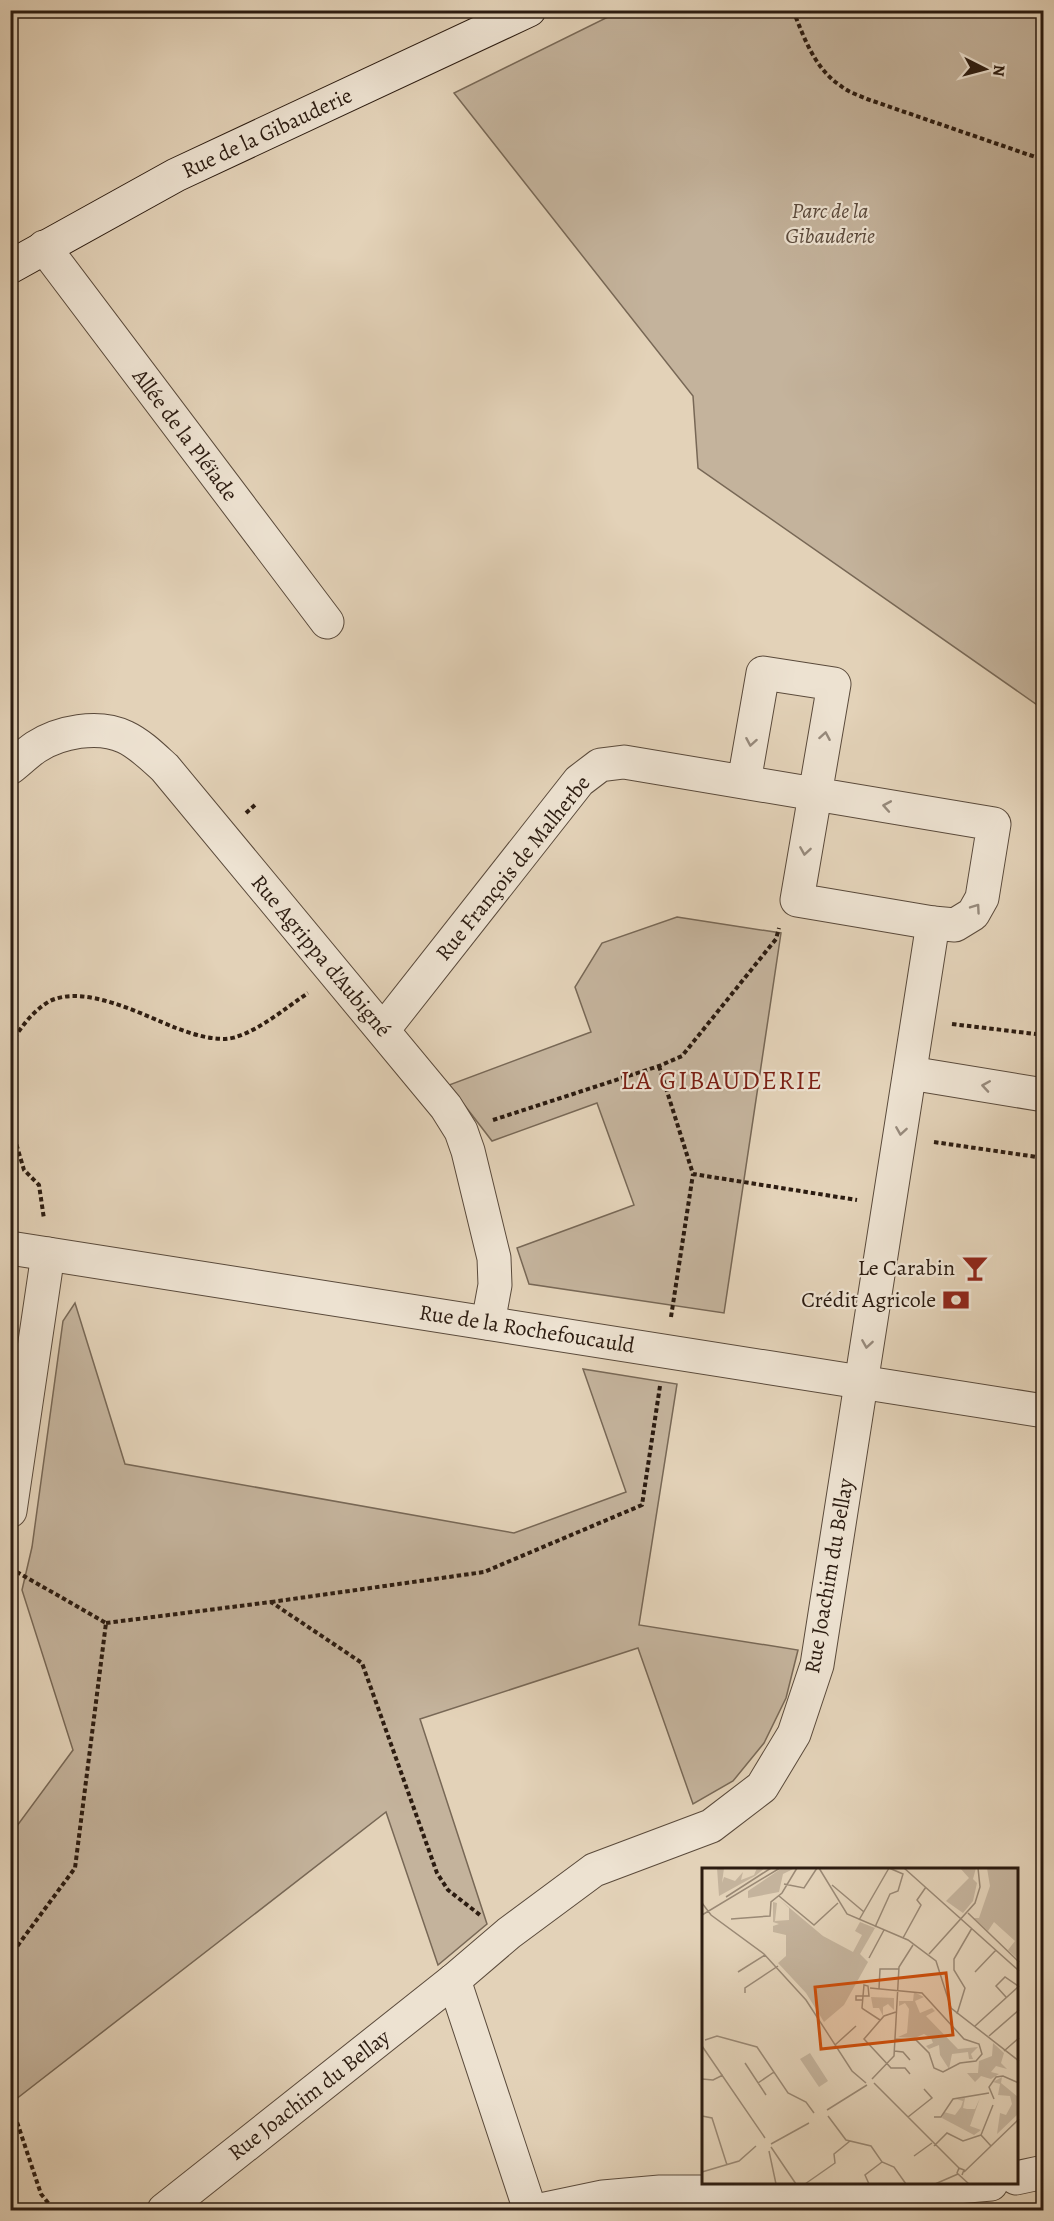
<svg xmlns="http://www.w3.org/2000/svg" width="1054" height="2221" font-family="Alegreya,serif">
  <style>
    .green { fill: #c4b39c; stroke: #786856; stroke-width: 1.5 }
    .lines { fill: none; stroke-linecap: round; stroke-linejoin: round }
    .street-casing { stroke: #5a4a3b; stroke-width: 35 }
    .secondary-casing { stroke: #2c1c11; stroke-width: 35 }
    .path { stroke: #2c1c11; stroke-width: 4; stroke-dasharray: 4.5 3; stroke-linecap: butt }
    .street { stroke: #ede2d1; stroke-width: 33 }
    .secondary { stroke: #ede2d1; stroke-width: 33 }
    .oneway { stroke: #96897b }
    .labels { text-anchor: middle; dominant-baseline: central; stroke-width: 4.5; stroke-linejoin: round; paint-order: stroke }
    .street-label { font-size: 22px; fill: #2c1c11; stroke: #ede2d1 }
    .park-label { font-size: 22px; font-style: italic; fill: #5a493b; stroke: #ede2d1 }
    .poi-label { font-size: 22px; fill: #2c1c11; stroke: #ede2d1; text-anchor: end }
    .quarter-label { font-size: 26px; letter-spacing: 1.5px; fill: #7a1f14; stroke: #ede2d1 }
    .inset-road { fill: none; stroke: #9a8975; stroke-width: 1.5 }
    .view { fill: #cc500d; fill-opacity: 0.15; stroke: #cc500d; stroke-width: 3 }
    .inset-edge { fill: none; stroke: #2c1c11; stroke-width: 3 }
  </style>
  <rect width="100%" height="100%" fill="#e3d2b8"/>
  <filter id="stains"><feTurbulence type="fractalNoise" baseFrequency=".00333" numOctaves="4"/><feColorMatrix values="0 0 0 0 .2 0 0 0 0 .09 0 0 0 0 .02 0 0 0 .5 -.17"/></filter>
  <radialGradient id="worn" r=".72"><stop offset=".6" stop-color="#630" stop-opacity="0"/><stop offset="1" stop-color="#630" stop-opacity=".3"/></radialGradient>
  <!-- green -->
  <g class="green">
    <polygon points="620,11 1043,11 1043,709 698,468 693,396 454,93"/>
    <polygon points="677,917 781,933 724,1313 529,1284 517,1248 634,1205 597,1103 492,1141 449,1085 591,1032 575,987 602,943"/>
    <polygon points="75,1303 125,1464 514,1533 626,1492 583,1369 677,1384 639,1625 798,1650 786,1698 764,1743 733,1781 693,1804 638,1648 420,1719 487,1924 438,1965 386,1812 11,2103 11,1834 73,1750 22,1590 32,1547 63,1321"/>
  </g>
  <g class="lines">
    <defs>
      <g id="street">
        <polyline points="44,247 327,622"/>
        <path d="M10 768C19 761 27 753 36 747 59 732 98 724 125 737 140 744 153 757 165 768L446 1107 461 1131 468 1151 494 1258 495 1285 488 1323"/>
        <polyline points="383,1030 579,781 600,765 624,762 994,824 982,898 973,914 955,925 933,923 797,900 834,684 763,673 744,782"/>
        <polyline points="910,1073 1044,1095"/>
        <polyline points="10,1248 1044,1411"/>
        <polyline points="10,1511 48,1254"/>
        <polyline points="454,1980 530,2210"/>
        <polyline points="1016,2178 1044,2172"/>
        <polyline points="164,2210 454,1980 509,1933 594,1870 711,1826 762,1787 794,1734 817,1665 933,923"/>
        <polyline points="541,2210 603,2197 660,2192 898,2192 991,2184"/>
      </g>
      <polyline id="secondary" points="10,267 176,175 529,10"/>
    </defs>
    <!-- street casing -->
    <use href="#street" class="street-casing"/>
    <!-- secondary casing -->
    <use href="#secondary" class="secondary-casing"/>
    <!-- path -->
    <g class="path">
      <path d="M793 10C804 38 815 69 841 86 848 92 858 95 867 99L1044 160"/>
      <polyline points="246,813 255,805"/>
      <polyline points="952,1024 1044,1035"/>
      <path d="M10 1044C21 1028 32 1011 50 1001 85 984 143 1015 176 1028 192 1034 208 1039 225 1039 250 1038 287 1007 308 993"/>
      <polyline points="659,1066 693,1174 857,1200"/>
      <polyline points="493,1120 659,1066 682,1056 776,939 779,928"/>
      <polyline points="10,1123 24,1170 39,1185 44,1219"/>
      <polyline points="934,1142 1044,1158"/>
      <polyline points="671,1317 693,1174"/>
      <polyline points="10,1568 106,1623 75,1868 10,1956"/>
      <polyline points="271,1602 484,1572 642,1505 660,1386"/>
      <polyline points="106,1623 271,1602 362,1663 437,1873 448,1890 480,1915"/>
      <polyline points="10,2101 41,2194 54,2210"/>
    </g>
    <!-- street -->
    <use href="#street" class="street"/>
    <!-- secondary -->
    <use href="#secondary" class="secondary"/>
  </g>
  <!-- one-way arrows -->
  <defs><path id="oneway-chevron" d="M-2-3.5L2.5 0L-2 3.5" fill="none" stroke-width="1.6" stroke-linecap="round" stroke-linejoin="round" transform="scale(1.5)"/></defs>
  <g class="oneway">
    <use href="#oneway-chevron" transform="translate(825 736) rotate(-80)"/>
    <use href="#oneway-chevron" transform="translate(751 742) rotate(100)"/>
    <use href="#oneway-chevron" transform="translate(887 806) rotate(-170)"/>
    <use href="#oneway-chevron" transform="translate(805 851) rotate(99)"/>
    <use href="#oneway-chevron" transform="translate(976 908) rotate(-55)"/>
    <use href="#oneway-chevron" transform="translate(986 1086) rotate(-171)"/>
    <use href="#oneway-chevron" transform="translate(901 1131) rotate(99)"/>
    <use href="#oneway-chevron" transform="translate(867 1344) rotate(99)"/>
  </g>
  <!-- icons -->
  <defs>
    <symbol id="bar-bare" viewBox="-9 -9 18 18"><path d="M-6-5H6L.8 .8V4.5H3.5V6h-7V4.5H-.8V.8Z" fill="#8f2418" stroke="#ede2d1" stroke-width="2.5" paint-order="stroke"/></symbol>
    <symbol id="bank-bare" viewBox="-9 -9 18 18"><path d="M-6-4H6V4H-6ZM0-2.3a2.3 2.3 0 1 0 0 4.6a2.3 2.3 0 1 0 0-4.6Z" fill="#8f2418" stroke="#ede2d1" stroke-width="2.5" paint-order="stroke"/></symbol>
  </defs>
  <g fill-rule="evenodd">
    <use href="#bar-bare" x="956" y="1249" width="38" height="38"/>
    <use href="#bank-bare" x="937" y="1281" width="38" height="38"/>
  </g>
  <g class="labels">
    <!-- street labels -->
    <g class="street-label">
      <text transform="translate(267 133) rotate(-25)">Rue de la Gibauderie</text>
      <text transform="translate(185 435) rotate(53)">Allée de la Pléïade</text>
      <text transform="translate(513 868) rotate(-51)">Rue François de Malherbe</text>
      <text transform="translate(321 956) rotate(50)">Rue Agrippa d'Aubigné</text>
      <text transform="translate(527 1329) rotate(9)">Rue de la Rochefoucauld</text>
      <text transform="translate(829 1576) rotate(-80)">Rue Joachim du Bellay</text>
      <text transform="translate(309 2095) rotate(-38)">Rue Joachim du Bellay</text>
    </g>
    <!-- park labels -->
    <g class="park-label">
      <text x="830" y="211">Parc de la<tspan x="830" dy="25">Gibauderie</tspan></text>
    </g>
    <!-- poi labels -->
    <g class="poi-label">
      <text x="955" y="1268">Le Carabin</text>
      <text x="936" y="1300">Crédit Agricole</text>
    </g>
    <!-- quarter labels -->
    <g class="quarter-label">
      <text x="722" y="1080">LA GIBAUDERIE</text>
    </g>
  </g>
  <!-- overview -->
  <g transform="translate(702 1868)">
    <rect width="316" height="316" fill="#e3d2b8"/>
    <path d="M15 0H22L20 15 22 9 33 13 41 4 39 12 52 7 55 0H63L53 8 17 28ZM80 0H93L81 6 77 24 46 30V23ZM258 0H274L271 11 275 15 271 33 261 45 244 33 267 10ZM285 0H316V91L306 82 313 73 292 54 286 63 272 50H277L288 18ZM77 31 121 68 151 84 160 67 153 63 158 54 173 60 158 86 166 94 142 137 122 154 104 125 76 95 84 88V67L71 64V58L77 56 71 54V34L75 35 73 53 87 52V40ZM212 124 222 129 213 133 218 145 230 140 233 143 224 148 256 181 276 179 269 186 271 191H267L266 184 250 186 247 201 238 187 237 177 227 181 224 178 231 175 229 170 222 166 213 170 196 169 205 165 207 141 203 135 197 138V133H211ZM169 129 192 130V142L186 136 181 139V148L177 140H171ZM291 175 302 185 299 195 305 201 294 198 289 204 297 206 289 211 279 208 273 214 265 205H276L277 193 290 188ZM108 185 126 213 117 219 98 191ZM300 209 299 215 316 229V246L295 266 298 245 304 247 310 236 308 228 296 227 298 216 291 214ZM263 230 261 240 265 241H273L278 230 268 258 279 262 272 267 240 250 242 244 253 247 259 239 261 233 254 231Z" fill="#c4b39c"/>
    <path class="inset-road" d="M117 0 145 46 206 72 234 93 249 140 317 193M202 0 317 103M82 16 102 20 115 0M130 17 162 44M77 28 112 57 136 35M24 29 69 0M0 35 9 47 62 86 104 132 150 203 164 215M266 45 317 94M0 47 78 0M29 51 68 48 69 34 80 25 95 0M157 52 187 0M173 59 188 26 196 23 201 6 187 0M201 70 219 37 215 32 224 19M227 86 273 35 278 19 276 0M167 90 182 62M36 104 63 87M273 104 294 82M168 120 220 125 262 171 277 176 280 186 274 193 258 195 241 204 232 200 227 185 214 172 193 171M177 121 178 101H197M43 125V120L76 98M304 129 294 118 303 109 316 118M161 132H154V128H167L166 118 162 117 161 128 160 140 161 141 178 152M194 144 182 148 162 171 189 200H203L208 206M255 146 263 120 252 102V91L270 60M273 158 317 118M287 168 317 142M3 172 15 168 55 179 86 225 104 234 112 245M133 177 154 158M0 178 63 270M192 183 201 184 208 192M302 183 317 170M43 195 64 227M0 211 11 212 21 207M170 211 192 188 197 99 211 77M56 215 72 204M172 215 257 300M292 231 287 219 294 209 301 208 317 215M125 242 165 217M0 248 10 250 25 297M126 248 144 272 169 278 180 294 192 299 204 316M206 249 230 230 222 221M232 249H239L251 231 287 225M69 276 107 255M232 278 245 265 261 273 279 267M289 278 279 267 291 237M69 279 94 316M67 283 74 316M212 288 230 275M0 304 37 293 54 278M262 304 317 251M260 307 262 302 257 300 255 305 267 316M103 316 133 295 132 286 148 273M167 316 163 307 180 294M233 316 256 306"/>
    <path class="view" d="M244 105 251 167 119 181 113 119Z"/>
    <rect width="316" height="316" class="inset-edge"/>
  </g>
  <!-- margin -->
  <rect width="1054" height="2221" fill="none" stroke="#e3d2b8" stroke-width="36"/>
  <rect x="12" y="12" width="1030" height="2197" fill="none" stroke="#2c1c11" stroke-width="3"/>
  <rect x="18" y="18" width="1018" height="2185" fill="none" stroke="#2c1c11" stroke-width="1.5"/>
  <!-- north arrow -->
  <g transform="translate(985 69) rotate(96)" stroke="#ede2d1" stroke-width="4.5" paint-order="stroke">
  <path d="M0-4.5L10 22L0 15L-10 22Z" fill="#2c1c11"/>
  <text y="-9" font-size="16" font-weight="bold" text-anchor="middle" fill="#2c1c11">N</text>
  </g>
  <rect width="100%" height="100%" filter="url(#stains)"/>
  <rect width="100%" height="100%" fill="url(#worn)"/>
</svg>
